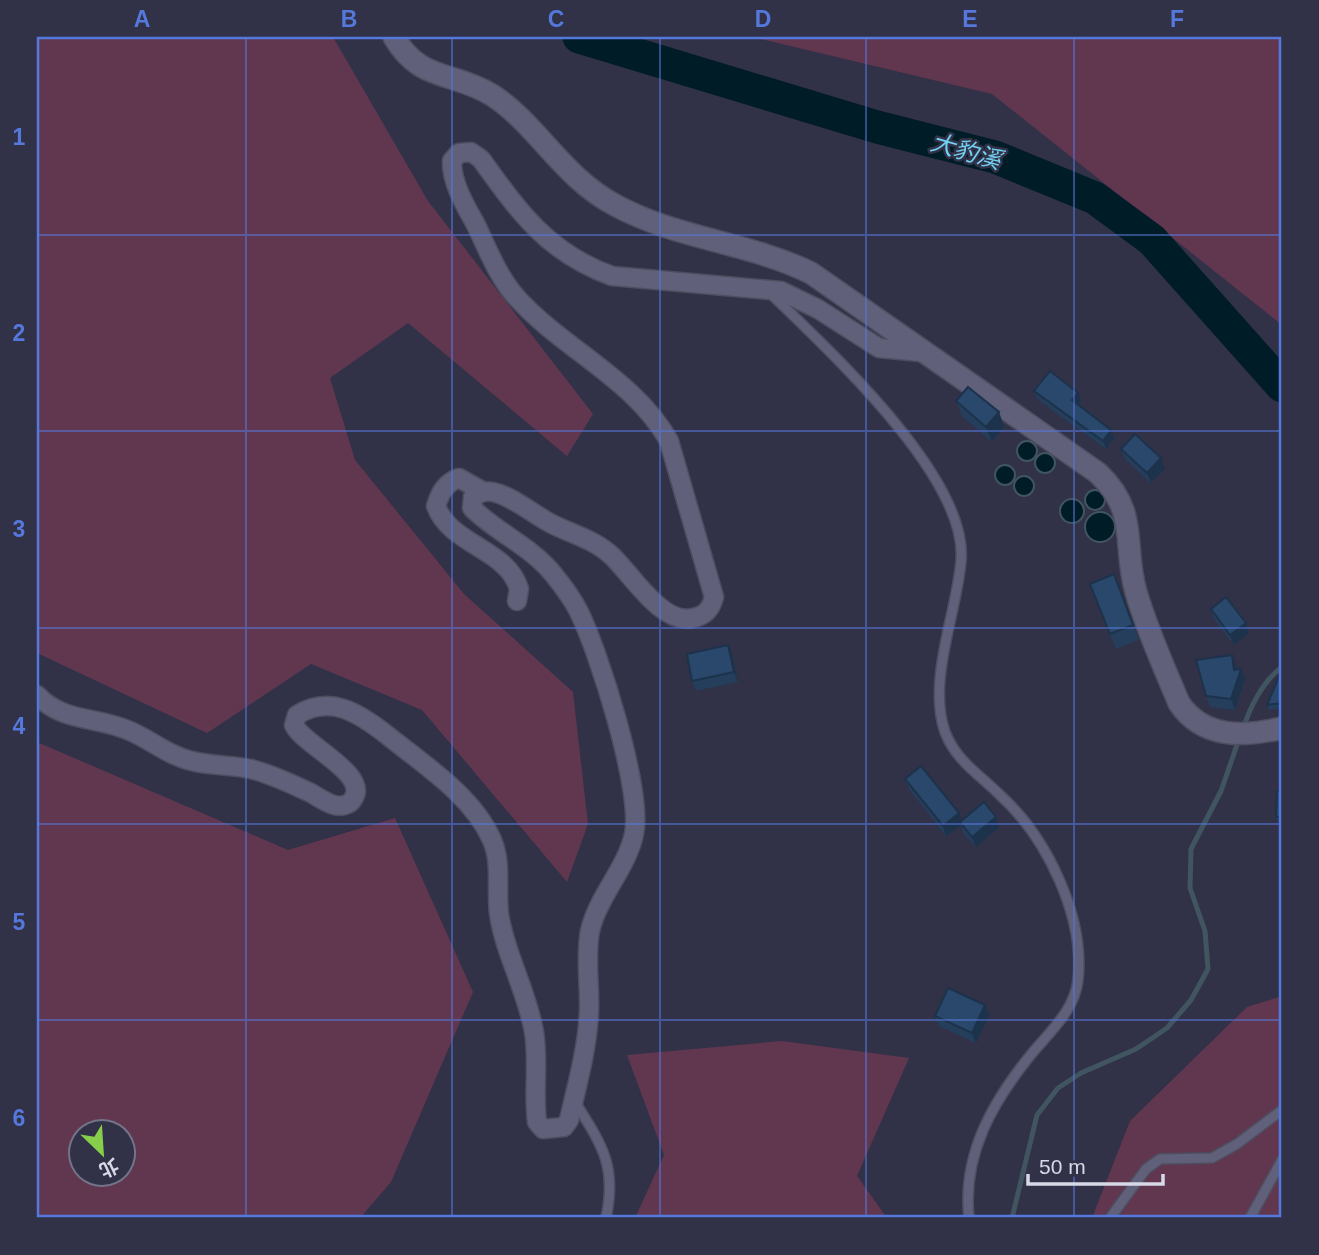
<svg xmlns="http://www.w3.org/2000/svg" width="1319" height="1255" font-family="Arial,'Noto Sans TC',sans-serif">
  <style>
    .green { fill: #613750; fill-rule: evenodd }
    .water { fill: #001c27; stroke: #415561; stroke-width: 2 }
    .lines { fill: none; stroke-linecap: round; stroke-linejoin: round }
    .stream { stroke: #415561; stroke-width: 5 }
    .river { stroke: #001c27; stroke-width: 33 }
    .lane-casing { stroke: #4e4e61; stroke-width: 12 }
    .street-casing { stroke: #4e4e61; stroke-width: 21 }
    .secondary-casing { stroke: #4e4e61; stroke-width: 24 }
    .lane { stroke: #60607a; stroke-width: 9 }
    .street { stroke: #60607a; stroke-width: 18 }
    .secondary { stroke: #60607a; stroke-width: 21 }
    .wall { fill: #243e5c }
    .shaded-wall { fill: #1d324b }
    .building { fill: #2a486b; stroke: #1d324b; stroke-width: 2 }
    .grid { fill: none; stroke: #5578dc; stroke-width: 2; stroke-opacity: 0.55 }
    .labels { text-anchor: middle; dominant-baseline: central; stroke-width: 5; stroke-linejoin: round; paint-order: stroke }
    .water-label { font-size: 24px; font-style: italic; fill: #72d0f1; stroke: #313148 }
    .neatline { fill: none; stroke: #5578dc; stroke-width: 2.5 }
    .grid-label { font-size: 23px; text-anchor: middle; font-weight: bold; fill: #5578dc }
  </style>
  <rect width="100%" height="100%" fill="#313148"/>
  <!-- green -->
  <g class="green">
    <polygon points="37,37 333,37 428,201 593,414 567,456 408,323 330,378 355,460 464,594 573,692 588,824 567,882 422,710 311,664 207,733 37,653"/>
    <polygon points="753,37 1282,37 1282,325 992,94"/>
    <path d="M37 742 288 850 395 818 473 992 391 1182 360 1218H37ZM80 1132H122V1174H80Z"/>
    <polygon points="1282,996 1282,1218 1092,1218 1130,1121 1247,1007"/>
    <polygon points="782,1041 909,1058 857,1176 887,1218 635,1218 664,1155 627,1055"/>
  </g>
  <!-- water -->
  <g class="water">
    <circle cx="1027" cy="451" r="10"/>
    <circle cx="1045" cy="463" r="10"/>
    <circle cx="1005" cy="475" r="10"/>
    <circle cx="1024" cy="486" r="10"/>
    <circle cx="1095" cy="500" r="10"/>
    <circle cx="1072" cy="511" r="12"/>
    <circle cx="1100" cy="527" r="15"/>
  </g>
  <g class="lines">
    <!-- stream -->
    <g class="stream">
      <path d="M1243 729C1250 707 1263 681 1282 667"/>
      <polyline points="1012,1218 1037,1115 1058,1088 1081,1073 1136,1049 1167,1028 1191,1000 1208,969 1205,931 1190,888 1191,849 1221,791 1239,739"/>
    </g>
    <!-- river -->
    <polyline class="river" points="579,37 877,127 995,157 1095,198 1152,240 1282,386"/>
    <defs>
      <g id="lane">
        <path d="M768 291C825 347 969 477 961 561 957 612 927 681 945 732 956 761 980 775 1001 796 1047 838 1085 917 1078 980 1075 1009 1051 1031 1033 1052 993 1101 962 1154 969 1218"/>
        <path d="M575 1102C602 1145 617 1166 606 1218"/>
        <polyline points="1110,1218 1146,1169 1160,1159 1212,1158 1237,1144 1282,1110"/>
        <polyline points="1250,1218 1282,1160"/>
      </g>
      <g id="street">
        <path d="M482 491 459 478C445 483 440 493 436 506 450 545 508 549 519 589L517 601"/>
        <path d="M37 695C63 723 97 716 130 731 151 740 169 756 192 761 211 766 232 765 251 769 271 774 292 784 311 793 318 797 327 803 334 805 341 807 350 805 353 799 370 774 303 745 294 725L297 715C330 694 359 713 387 735 423 764 473 796 492 840 502 863 496 890 499 914 505 954 527 991 534 1032 539 1062 533 1092 537 1122L543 1129 564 1127 569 1120C577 1085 588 1046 589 1010 590 984 585 957 590 931 598 896 627 868 634 834 643 792 599 651 578 610 572 598 562 585 554 575 531 546 497 533 472 508L473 497C480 493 485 490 493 492 512 496 533 514 550 523 571 534 594 539 612 556 632 575 663 626 693 618 705 616 711 609 714 597L669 441C635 380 565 350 518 299 499 279 488 250 476 225 466 207 451 182 452 161L459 153 471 152 481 159C519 212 548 253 612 276L781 291 818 309 879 348 921 352"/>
      </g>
      <path id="secondary" d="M394 37C420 82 453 71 492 95 537 124 562 177 615 205 677 239 748 242 811 273L1098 473C1140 513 1122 544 1136 592 1147 630 1164 667 1179 703 1203 739 1244 737 1282 728"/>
    </defs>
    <!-- lane casing -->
    <use href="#lane" class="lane-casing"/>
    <!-- street casing -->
    <use href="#street" class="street-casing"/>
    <!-- secondary casing -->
    <use href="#secondary" class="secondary-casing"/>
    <!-- lane -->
    <use href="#lane" class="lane"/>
    <!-- street -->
    <use href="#street" class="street"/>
    <!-- secondary -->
    <use href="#secondary" class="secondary"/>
  </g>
  <!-- wall -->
  <g class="wall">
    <polygon points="1034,391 1081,401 1078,405 1114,438 1106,449 1037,399"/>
    <polygon points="956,401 999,412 1004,427 992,442 962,416"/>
    <polygon points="1121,449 1165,469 1151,483 1125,459"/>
    <polygon points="1114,574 1139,640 1116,649 1096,599"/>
    <polygon points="1211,609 1246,623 1249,633 1234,645 1214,619"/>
    <polygon points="732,655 738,682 696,691 692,681"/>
    <polygon points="1236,665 1236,670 1241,669 1245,679 1235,710 1210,707 1206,696"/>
    <polygon points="1282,669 1282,708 1269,710 1267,705"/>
    <polygon points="905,779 961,821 999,827 976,847 963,833 961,825 946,836 909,789"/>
    <polygon points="1282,791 1282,827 1280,827 1276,817"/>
    <polygon points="985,1005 989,1015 976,1043 939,1026 935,1016"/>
  </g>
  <!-- shaded-wall -->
  <g class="shaded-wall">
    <polygon points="1078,393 1081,401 1075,408 1072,400"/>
    <polygon points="999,412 1004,427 992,442 986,427"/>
    <polygon points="1111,430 1114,438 1106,449 1103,441"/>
    <polygon points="1161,458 1165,469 1151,483 1147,473"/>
    <polygon points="1246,623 1249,633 1234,645 1230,635"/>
    <polygon points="728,645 732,655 738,682 734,672"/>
    <polygon points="1232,655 1236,665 1238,680 1241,669 1245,679 1235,710 1231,699 1234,670"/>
    <polygon points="959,813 962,823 960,822 961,825 946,836 943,826"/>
    <polygon points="996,817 999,827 976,847 972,837"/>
    <polygon points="985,1005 989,1015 976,1043 972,1033"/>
  </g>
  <!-- building -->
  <g class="building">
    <polygon points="1050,371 1078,393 1072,400 1111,430 1103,441 1034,391"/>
    <polygon points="968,387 999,412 986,427 956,401"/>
    <polygon points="1135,434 1161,458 1147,473 1121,449"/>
    <polygon points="1114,574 1133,625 1110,634 1090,584"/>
    <polygon points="1226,597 1246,623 1230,635 1211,609"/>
    <polygon points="728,645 734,672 692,681 687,654"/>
    <polygon points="1232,655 1234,670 1241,669 1231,699 1206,696 1196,660"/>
    <polygon points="1282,669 1282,703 1267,705"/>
    <polygon points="921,766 959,813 943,826 905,779"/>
    <polygon points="1277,791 1282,791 1282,817 1276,817"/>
    <polygon points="984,802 996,817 972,837 960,822"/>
    <polygon points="948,988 985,1005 972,1033 935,1016"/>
  </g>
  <!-- grid -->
  <path class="grid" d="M246 37V1218M452 37V1218M660 37V1218M866 37V1218M1074 37V1218M37 235H1282M37 431H1282M37 628H1282M37 824H1282M37 1020H1282"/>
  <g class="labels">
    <!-- water labels -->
    <g class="water-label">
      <text transform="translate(966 151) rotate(16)">大豹溪</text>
    </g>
  </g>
  <!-- border -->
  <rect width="1319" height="1255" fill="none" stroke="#313148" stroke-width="77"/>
  <!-- north arrow -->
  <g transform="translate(102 1153) rotate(155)"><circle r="33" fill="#313148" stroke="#747488" stroke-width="2"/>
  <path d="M0-5L12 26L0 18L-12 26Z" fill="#87cf4a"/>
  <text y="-10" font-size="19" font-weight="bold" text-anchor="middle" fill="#d8d9e7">北</text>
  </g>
  <!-- scale -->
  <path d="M1028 1174v10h135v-10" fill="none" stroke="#d8d9e7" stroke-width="3.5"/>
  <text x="1039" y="1174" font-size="21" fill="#d8d9e7" stroke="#313148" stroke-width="5" paint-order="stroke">50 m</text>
  <rect x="38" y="38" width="1242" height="1178" class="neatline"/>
  <g class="grid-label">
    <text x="142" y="27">A</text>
    <text x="349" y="27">B</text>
    <text x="556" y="27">C</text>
    <text x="763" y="27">D</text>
    <text x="970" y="27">E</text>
    <text x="1177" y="27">F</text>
    <text x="19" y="145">1</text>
    <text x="19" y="341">2</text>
    <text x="19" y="537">3</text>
    <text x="19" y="734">4</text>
    <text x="19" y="930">5</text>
    <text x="19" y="1126">6</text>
  </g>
</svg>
